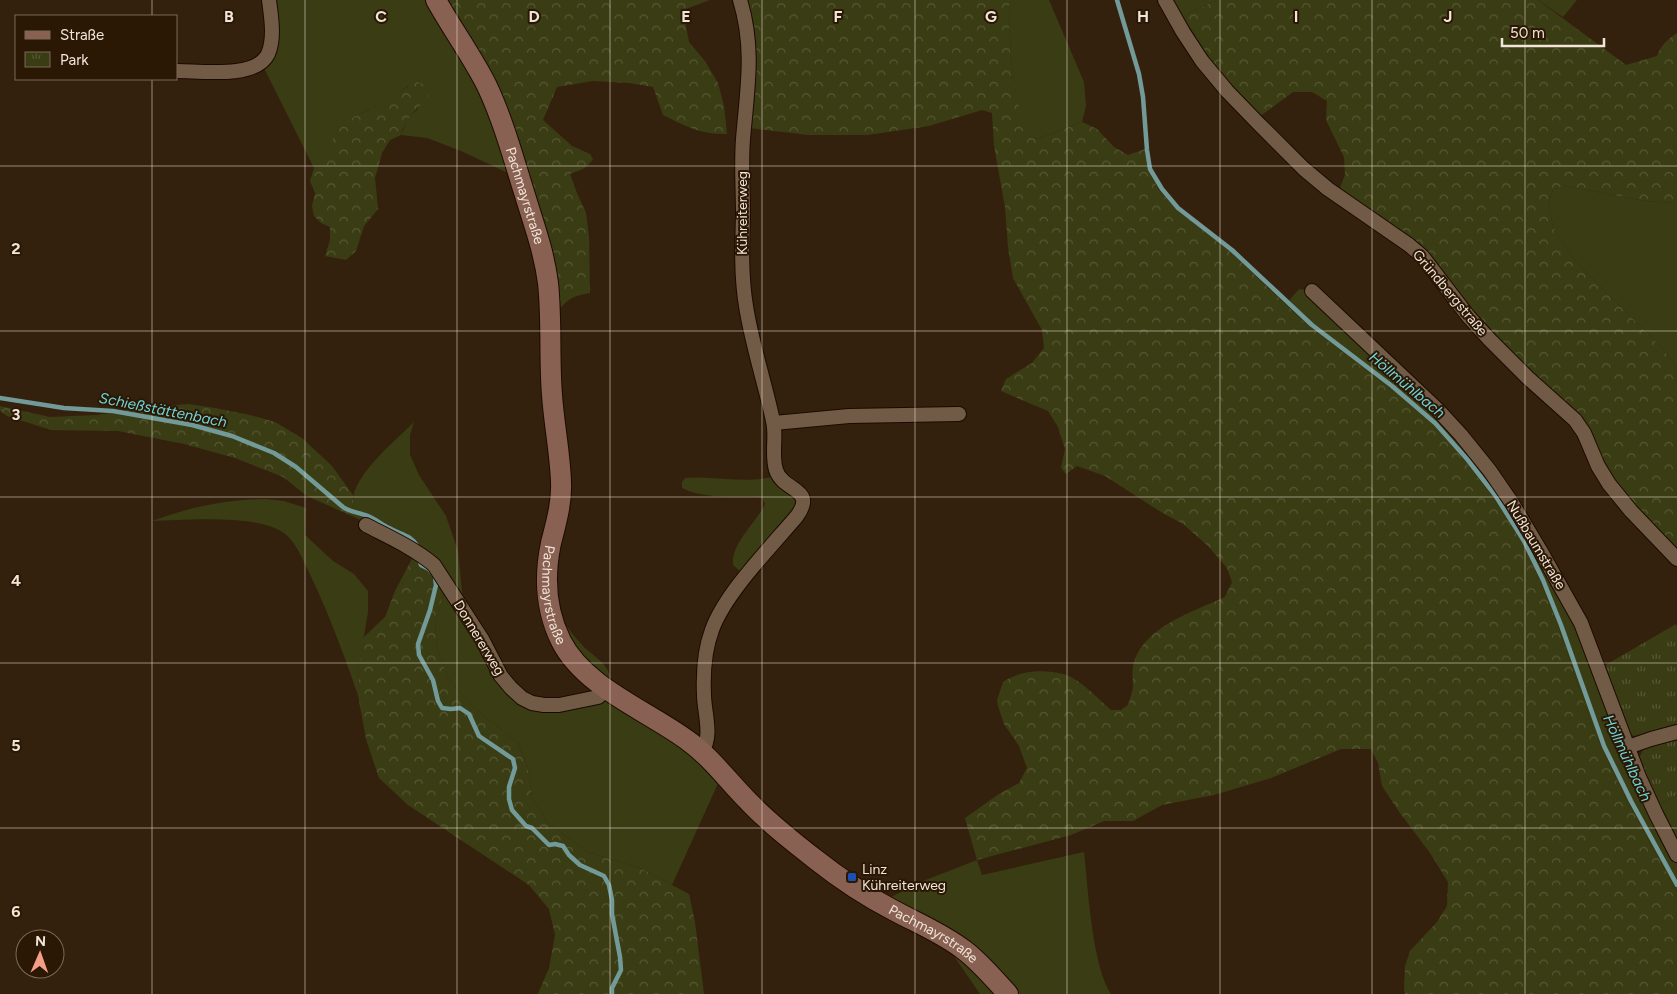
<svg xmlns="http://www.w3.org/2000/svg" width="1677" height="994" font-family="Figtree,sans-serif">
  <style>
    .green { fill: #3a3c13 }
    .forest { fill: url(#forest-crowns) }
    .park { fill: url(#park-tufts) }
    .lines { fill: none; stroke-linecap: round; stroke-linejoin: round }
    .stream { stroke: #729a99; stroke-width: 4.5 }
    .street-casing { stroke: #1b0a00; stroke-width: 16 }
    .secondary-casing { stroke: #1b0a00; stroke-width: 22 }
    .street { stroke: #725b46; stroke-width: 14 }
    .secondary { stroke: #896152; stroke-width: 20 }
    .grid { fill: none; stroke: #f1e4d8; stroke-width: 1; stroke-opacity: 0.55 }
    .transit-dot { fill: #1a4fb4; stroke: #2a1704; stroke-width: 2 }
    .labels { text-anchor: middle; dominant-baseline: central; stroke-width: 4; stroke-linejoin: round; paint-order: stroke }
    .street-label { font-size: 14px; fill: #f1e4d8; stroke: #2a1704 }
    .poi-label { font-size: 14px; fill: #f1e4d8; stroke: #2a1704; text-anchor: start }
    .water-label { font-size: 15px; font-style: italic; fill: #6fd4d9; stroke: #2a1704 }
    .grid-label { font-size: 16px; text-anchor: middle; font-weight: bold; fill: #f1e4d8; stroke: #2a1704; stroke-width: 4; stroke-linejoin: round; paint-order: stroke }
  </style>
  <defs>
    <pattern id="forest-crowns" width="20" height="18" patternUnits="userSpaceOnUse" patternTransform="scale(1.25)"><rect width="20" height="18" fill="#3a3c13"/><path d="M2 6a3 3 0 1 1 6 0M12 15a3 3 0 1 1 6 0" fill="none" stroke="#575835"/></pattern>
    <pattern id="park-tufts" width="24" height="20" patternUnits="userSpaceOnUse" patternTransform="scale(1.25)"><rect width="24" height="20" fill="#3a3c13"/><path d="M3 7l-1-3M5 7V3M7 7l1-3M15 17l-1-3M17 17v-4M19 17l1-3" fill="none" stroke="#575835"/></pattern>
  </defs>
  <rect width="100%" height="100%" fill="#34210d"/>
  <!-- green -->
  <g class="green">
    <polygon points="274,0 428,0 477,81 512,175 461,151 427,138 401,135 408,118 418,109 408,86 373,108 355,116 314,168 264,68 271,60"/>
    <path d="M1009 0H1049L1084 82 1086 106 1082 122 1037 139 1026 134C1012 91 1009 46 1009 0Z"/>
    <polygon points="1169,0 1217,0 1191,12 1182,21"/>
    <polygon points="1538,0 1577,0 1563,17"/>
    <polygon points="1566,186 1645,201 1677,203 1677,369 1663,349 1574,260 1553,227 1549,204 1553,189"/>
    <polygon points="1299,289 1306,290 1447,426 1503,499 1581,632 1657,826 1677,863 1677,892 1628,803 1594,732 1558,626 1540,581 1522,542 1492,496 1464,460 1390,389 1307,325 1286,304"/>
    <path d="M414 422 410 435V455L419 475 446 516 458 551 463 601 382 530 354 517C354 509 352 500 354 493 363 467 395 441 414 422Z"/>
    <path d="M775 476 800 503 746 570 740 571 733 565C731 543 756 523 765 504L762 497C736 495 706 500 682 488V482L685 478C715 475 745 485 775 476Z"/>
    <path d="M265 499 284 501 306 508 305 535 333 561 354 574 368 591V612L359 666 358 695C343 652 327 609 307 568 301 556 295 541 284 533 259 514 184 520 152 521 190 507 224 500 265 499Z"/>
    <polygon points="445,589 528,704 607,699 665,731 720,779 672,885 640,868 588,852 547,822 532,797 528,768 518,743 473,707 448,678 437,649 435,623"/>
    <path d="M563 621C569 629 575 638 583 646 597 660 609 662 612 685L575 650Z"/>
    <polygon points="1677,795 1677,844 1657,806"/>
    <path d="M1084 852C1088 887 1092 966 1111 994H1017L887 899 923 881 977 860 982 875Z"/>
    <polygon points="947,946 979,976 995,994 980,994"/>
  </g>
  <!-- forest -->
  <g class="forest">
    <path d="M442 0H710L683 10 689 42 705 61 718 83 724 106 727 134C701 135 685 126 663 115L653 87 629 83 593 81 557 87 543 120 572 146 590 154 593 159C587 169 580 170 570 174L577 193 586 213 589 236 590 293C572 296 567 299 556 314L551 261Z"/>
    <path d="M745 0H1009C1009 46 1012 91 1027 134L1037 139 1082 122 1097 129 1114 147 1128 155 1145 149 1148 170 1159 190 1177 210 1231 252 1307 325 1390 389 1433 425 1464 460 1492 496 1522 542 1540 581 1558 626 1594 732 1628 803 1677 892V994H1405L1404 989 1405 966 1410 951 1437 922 1447 906 1448 882 1430 853 1400 813 1382 786 1378 763 1371 749H1341L1271 778 1214 795 1162 805 1133 821H1104L1071 835 977 860 965 818 999 794 1019 783 1027 768 1019 746 1004 724 998 706 997 700 1003 682C1019 672 1034 670 1052 672 1058 673 1066 674 1071 677 1087 686 1098 699 1111 710H1121L1128 705C1130 699 1132 693 1133 687 1133 680 1132 673 1133 667 1141 627 1193 612 1225 597L1232 582 1227 568 1208 546 1183 524 1161 512 1105 476 1077 466 1066 474 1061 468 1065 449 1058 427 1048 411 1001 391 1006 379 1032 363 1044 348 1042 330 1013 278 1008 247 1005 207 994 146 992 113 982 110 929 126 867 135H808L750 128Z"/>
    <path d="M1217 0H1538L1626 65 1657 56C1661 45 1667 40 1677 33V203L1645 201 1566 186 1553 189 1549 204 1553 227 1574 260 1663 349 1677 369V554L1635 509 1601 462 1529 372 1456 294 1339 190 1345 175 1344 157 1326 120 1327 101 1312 92H1293L1259 117 1214 68 1182 21 1191 12Z"/>
    <path d="M417 82 426 85 428 96C418 109 405 118 401 135L390 140 382 153 375 178 378 209 364 226 356 251 346 260 325 256 330 240V227L321 223 314 216 312 206 315 193 310 181 314 168 340 128 355 116 373 108 388 97Z"/>
    <polygon points="188,404 215,408 250,415 275,422 302,438 332,466 353,495 354,517 307,496 283,477 235,458 184,444 118,431 51,430 7,416 0,411 0,406 50,417 97,415 142,408"/>
    <polygon points="414,555 430,568 445,589 435,623 437,649 448,678 473,707 518,743 528,768 532,797 547,822 588,852 640,868 689,894 695,922 704,994 538,994 549,968 555,935 549,909 529,885 408,805 379,778 366,739 358,695 359,666 363,638 385,617 395,591"/>
  </g>
  <!-- park -->
  <g class="park">
    <polygon points="1676,624 1677,628 1677,728 1638,736 1628,735 1604,666"/>
    <polygon points="1677,738 1677,795 1657,806 1638,760 1645,746"/>
  </g>
  <g class="lines">
    <!-- stream -->
    <g class="stream">
      <polyline points="1117,0 1139,74 1143,97 1147,150 1150,169 1162,189 1178,208 1232,250 1312,325 1392,386 1435,423 1467,459 1495,495 1524,541 1543,580 1561,625 1604,746 1631,801 1677,885"/>
      <path d="M0 398 64 408 113 411 192 425 232 436 274 453 296 467 343 507C350 512 357 512 365 515 374 518 381 524 389 528 401 535 410 534 418 547"/>
      <polyline points="419,559 421,565 429,569 435,576 436,585 430,610 418,644 419,655 433,680 438,701 442,708 451,709 460,708 469,714 479,736 513,759 515,768 509,787 509,799 512,810 526,826 532,828 549,845 555,844 563,846 569,855 580,865 604,876 609,885 612,900 612,914 620,957 621,970 612,988 612,994"/>
    </g>
    <defs>
      <g id="street">
        <polyline points="1165,0 1183,32 1202,61 1227,91 1257,122 1304,169 1328,189 1409,245 1422,256 1468,316 1489,339 1528,378 1575,420 1584,433 1598,466 1609,484 1631,511 1677,559"/>
        <path d="M178 71C201 71 256 79 268 54 275 38 271 16 269 0"/>
        <polyline points="1312,291 1438,410 1461,435 1490,471 1512,503 1540,550 1581,623 1639,777 1656,814 1677,855"/>
        <polyline points="774,423 849,416 959,414"/>
        <path d="M366 525C389 537 414 548 434 565L482 639 501 676 511 688 522 698 532 703 544 705H559L598 697 607 689"/>
        <polyline points="1628,747 1651,739 1677,732"/>
        <path d="M702 751C713 737 704 711 704 695 703 673 704 651 712 630 725 593 771 547 797 516 817 488 783 492 776 470 771 453 777 437 773 421 765 383 752 345 746 306 741 276 742 246 743 215 743 190 741 165 743 139 747 90 755 49 740 0"/>
      </g>
      <g id="secondary">
        <path id="s1" d="M436 0C452 29 472 56 487 86 503 120 513 157 524 192 533 222 544 251 548 283 552 320 549 358 552 395 554 424 560 453 561 482 562 503 556 523 551 543 544 576 546 611 561 641 584 687 648 711 687 740 711 757 728 781 749 802 769 823 792 841 815 859 839 878 866 896 893 910 917 923 942 933 964 950 980 962 994 979 1008 994"/>
      </g>
    </defs>
    <!-- street casing -->
    <use href="#street" class="street-casing"/>
    <!-- secondary casing -->
    <use href="#secondary" class="secondary-casing"/>
    <!-- street -->
    <use href="#street" class="street"/>
    <!-- secondary -->
    <use href="#secondary" class="secondary"/>
  </g>
  <!-- grid -->
  <path class="grid" d="M152 0V16M305 0V994M457 0V994M610 0V994M762 0V994M915 0V994M1067 0V994M1220 0V994M1372 0V994M1525 0V994M152 79V994M0 166H1677M0 331H1677M0 497H1677M0 663H1677M0 828H1677"/>
  <!-- markers -->
  <rect class="transit-dot" x="847" y="872" width="10" height="10" rx="2.5"/>
  <g class="labels">
    <!-- street labels -->
    <g class="street-label">
      <text stroke="none"><textPath href="#s1" startOffset="216">Pachmayrstraße</textPath></text>
      <text transform="translate(742 213) rotate(-90)">Kühreiterweg</text>
      <text transform="translate(1450 293) rotate(50)">Gründbergstraße</text>
      <text transform="translate(1536 545) rotate(59)">Nußbaumstraße</text>
      <text stroke="none"><textPath href="#s1" startOffset="621">Pachmayrstraße</textPath></text>
      <text transform="translate(479 638) rotate(59)">Donnererweg</text>
      <text stroke="none"><textPath href="#s1" startOffset="1146">Pachmayrstraße</textPath></text>
    </g>
    <!-- poi labels -->
    <g class="poi-label">
      <text x="862" y="869">Linz<tspan x="862" dy="16">Kühreiterweg</tspan></text>
    </g>
    <!-- water labels -->
    <g class="water-label">
      <text transform="translate(1407 385) rotate(40)">Höllmühlbach</text>
      <text transform="translate(163 410) rotate(11)">Schießstättenbach</text>
      <text transform="translate(1627 758) rotate(65)">Höllmühlbach</text>
    </g>
  </g>
  <g class="grid-label">
    <text x="229" y="22">B</text>
    <text x="381" y="22">C</text>
    <text x="534" y="22">D</text>
    <text x="686" y="22">E</text>
    <text x="838" y="22">F</text>
    <text x="991" y="22">G</text>
    <text x="1143" y="22">H</text>
    <text x="1296" y="22">I</text>
    <text x="1448" y="22">J</text>
    <text x="16" y="254">2</text>
    <text x="16" y="420">3</text>
    <text x="16" y="586">4</text>
    <text x="16" y="751">5</text>
    <text x="16" y="917">6</text>
  </g>
  <!-- legend -->
  <rect x="15" y="15" width="162" height="65" fill="#2a1704" stroke="#7a6959"/>
  <rect x="25" y="31" width="25" height="8" fill="#896152" stroke="#7a6959"/>
  <text x="60" y="40" font-size="15" fill="#f1e4d8">Straße</text>
  <rect x="25" y="52" width="25" height="15" fill="url(#park-tufts)" stroke="#7a6959"/>
  <text x="60" y="65" font-size="15" fill="#f1e4d8">Park</text>
  <!-- north arrow -->
  <g transform="translate(40 954) rotate(2)"><circle r="24" fill="#2a1704" stroke="#7a6959"/>
  <path d="M0-4L9 19L0 12L-9 19Z" fill="#f49e8a"/>
  <text y="-8" font-size="14" font-weight="bold" text-anchor="middle" fill="#f1e4d8">N</text>
  </g>
  <!-- scale -->
  <path d="M1502 38v8h102v-8" fill="none" stroke="#f1e4d8" stroke-width="2.5"/>
  <text x="1510" y="38" font-size="15" fill="#f1e4d8" stroke="#2a1704" stroke-width="4" paint-order="stroke">50 m</text>
</svg>
